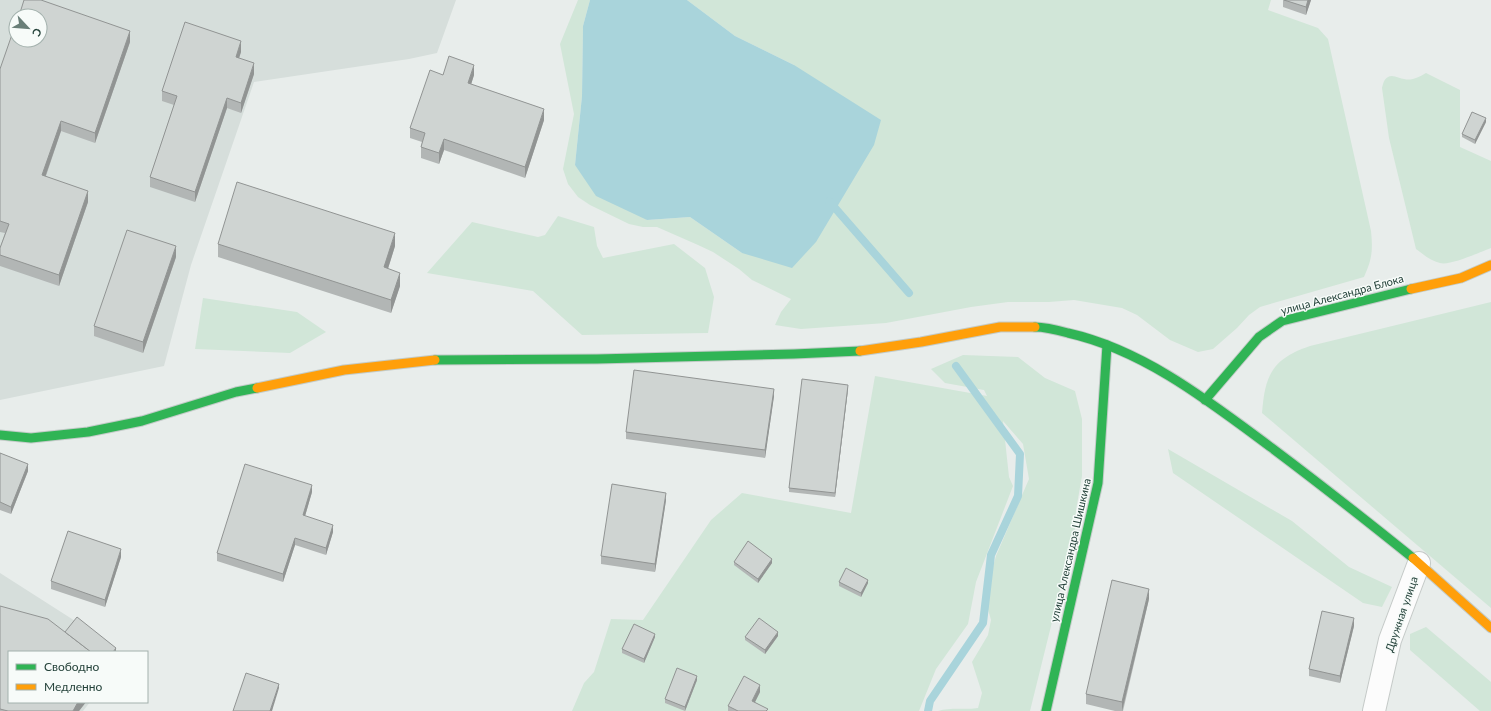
<svg xmlns="http://www.w3.org/2000/svg" width="1491" height="711" font-family="Lato,sans-serif">
  <style>
    .built { fill: #d6dedb; fill-rule: evenodd }
    .green { fill: #d1e6d8 }
    .water { fill: #a9d4db }
    .lines { fill: none; stroke-linecap: round; stroke-linejoin: round }
    .stream { stroke: #a9d4db; stroke-width: 8 }
    .street-casing { stroke: #c5cac8; stroke-width: 24 }
    .fast-casing { stroke: #c3cbc8; stroke-width: 11 }
    .slow-casing { stroke: #c3cbc8; stroke-width: 11 }
    .street { stroke: #fcfcfc; stroke-width: 22 }
    .fast { stroke: #30b455; stroke-width: 9 }
    .slow { stroke: #ff9f0a; stroke-width: 9 }
    .wall { fill: #b2b6b5 }
    .shaded-wall { fill: #919493 }
    .building { fill: #cfd4d2; stroke: #919493 }
    .labels { text-anchor: middle; dominant-baseline: central; stroke-width: 3; stroke-linejoin: round; paint-order: stroke }
    .street-label { font-size: 11px; fill: #24423a; stroke: #f7fbf9 }
  </style>
  <rect width="100%" height="100%" fill="#e8edeb"/>
  <!-- built -->
  <g class="built">
    <path d="M0 0H456L437 53 409 59 254 82 191 265 164 366 0 400ZM16 16H40V40H16Z"/>
    <polygon points="0,573 72,619 118,652 9,652 9,702 90,702 83,711 0,711"/>
  </g>
  <!-- green -->
  <g class="green">
    <path d="M578 0H590L583 26 582 96 575 165 647 220 690 217 742 253 794 65 735 36 687 0H1271L1268 10 1318 28 1328 39 1371 231C1373 251 1372 259 1364 277L1260 307 1249 315 1237 328 1213 349 1198 352 1170 340 1137 315 1122 308 1074 300 1049 302H1008L971 307 886 323 801 329 775 325 781 312 791 299 752 280 739 269 713 252 698 245 657 227H643L629 224 590 205 578 197 568 184 563 169 574 114 560 44Z"/>
    <path d="M1426 73 1460 90V147L1491 161V248C1480 252 1450 266 1440 263 1431 261 1424 255 1416 249L1389 138 1382 88C1383 84 1384 79 1388 77 1393 74 1400 79 1404 79 1412 81 1419 77 1426 73Z"/>
    <polygon points="558,216 594,227 597,246 603,258 674,244 705,268 714,297 708,333 582,335 533,291 427,273 472,222 538,237 545,235"/>
    <polygon points="203,298 297,312 326,332 290,353 195,349"/>
    <path d="M1491 302V608L1262 413C1265 375 1272 359 1310 346Z"/>
    <path d="M963 355 1018 357 1045 378 1075 391 1082 419V476L1076 510 1075 529 1030 711H938C951 707 965 710 978 708L982 693 972 662 988 635 991 620 986 602 988 585 992 570 996 556 1029 479 1023 444 1003 421 1009 477 1013 486 976 582 968 624 936 669 919 711H572L584 683 594 672 611 619 643 620 711 520 742 493 851 513 875 376 987 396 984 390 945 383 931 369Z"/>
    <polygon points="1168,449 1292,521 1349,567 1392,587 1382,607 1363,603 1173,473"/>
    <polygon points="1426,627 1491,682 1491,711 1480,711 1410,650 1410,634"/>
  </g>
  <!-- water -->
  <polygon class="water" points="590,0 687,0 735,36 794,65 881,120 874,145 816,242 792,268 742,253 690,217 647,220 596,196 575,165 582,96 583,26"/>
  <g class="lines">
    <!-- stream -->
    <g class="stream">
      <polyline points="829,201 909,293"/>
      <polyline points="928,711 930,701 983,623 991,555 1018,496 1020,454 956,366"/>
    </g>
    <defs>
      <polyline id="street" points="1374,711 1390,640 1419,563"/>
      <g id="fast">
        <path d="M1035 327C1046 327 1057 330 1068 333 1144 350 1210 402 1272 448 1320 484 1367 521 1413 558"/>
        <polyline points="435,360 597,359 794,354 860,351"/>
        <polyline points="1205,400 1259,337 1282,321 1411,289"/>
        <polyline points="0,435 31,438 88,432 142,421 236,392 257,388"/>
        <polyline points="1046,711 1098,483 1107,345"/>
      </g>
      <g id="slow">
        <polyline points="1411,289 1461,278 1491,265"/>
        <polyline points="860,351 921,342 1000,327 1035,327"/>
        <polyline points="257,388 344,370 435,360"/>
        <polyline points="1413,558 1491,628"/>
      </g>
    </defs>
    <!-- street casing -->
    <use href="#street" class="street-casing"/>
    <!-- fast casing -->
    <use href="#fast" class="fast-casing"/>
    <!-- slow casing -->
    <use href="#slow" class="slow-casing"/>
    <!-- street -->
    <use href="#street" class="street"/>
    <!-- fast -->
    <use href="#fast" class="fast"/>
    <!-- slow -->
    <use href="#slow" class="slow"/>
  </g>
  <!-- wall -->
  <g class="wall">
    <polygon points="1283,0 1311,0 1306,15 1283,7"/>
    <polygon points="130,42 95,143 61,131 46,176 88,202 59,286 0,266 0,248 5,233 0,232 0,69"/>
    <polygon points="241,52 239,58 254,74 241,113 227,108 195,202 150,187 150,177 174,105 162,101 162,91"/>
    <polygon points="443,75 474,75 471,84 544,120 525,178 444,150 439,164 421,158 421,147 422,142 410,138 410,128"/>
    <polygon points="1486,122 1475,144 1462,137 1462,134"/>
    <polygon points="218,244 395,246 388,269 400,286 391,313 218,257"/>
    <polygon points="176,257 143,353 94,336 94,326"/>
    <polygon points="848,389 835,497 789,492 789,488"/>
    <polygon points="774,396 765,458 626,439 626,432"/>
    <polygon points="0,453 28,471 11,514 0,510"/>
    <polygon points="312,492 305,516 333,532 326,555 295,545 283,582 217,561 217,553"/>
    <polygon points="666,500 655,572 601,564 601,556"/>
    <polygon points="121,557 105,607 51,589 51,581"/>
    <polygon points="734,562 772,563 758,583 734,565"/>
    <polygon points="839,582 868,583 861,597 839,586"/>
    <polygon points="1149,599 1123,711 1115,711 1086,704 1086,694"/>
    <polygon points="0,606 116,652 9,702 86,702 79,711 0,711"/>
    <polygon points="1354,626 1340,683 1309,676 1309,669"/>
    <polygon points="778,636 765,654 745,640 745,637"/>
    <polygon points="655,637 644,663 622,653 622,649"/>
    <polygon points="697,680 685,711 665,703 665,699"/>
    <polygon points="760,692 755,702 768,711 728,711 728,706"/>
  </g>
  <!-- shaded-wall -->
  <g class="shaded-wall">
    <polygon points="1308,0 1311,0 1306,15 1306,7"/>
    <polygon points="130,31 130,42 95,143 95,133"/>
    <polygon points="241,41 241,52 236,67 236,57"/>
    <polygon points="254,63 254,74 241,113 241,103"/>
    <polygon points="474,65 474,75 468,94 468,83"/>
    <polygon points="227,98 227,108 195,202 195,192"/>
    <polygon points="544,109 544,120 525,178 525,167"/>
    <polygon points="1486,118 1486,122 1475,144 1475,140"/>
    <polygon points="61,121 61,131 42,186 42,175"/>
    <polygon points="444,139 444,150 439,164 439,153"/>
    <polygon points="88,191 88,202 59,286 59,275"/>
    <polygon points="395,233 395,246 384,281 384,267"/>
    <polygon points="176,246 176,257 143,353 143,342"/>
    <polygon points="400,273 400,286 391,313 391,300"/>
    <polygon points="848,385 848,389 835,497 835,493"/>
    <polygon points="774,389 774,396 765,458 765,450"/>
    <polygon points="28,464 28,471 11,514 11,507"/>
    <polygon points="312,485 312,492 303,523 303,515"/>
    <polygon points="666,493 666,500 655,572 655,564"/>
    <polygon points="333,525 333,532 326,555 326,548"/>
    <polygon points="295,538 295,545 283,582 283,574"/>
    <polygon points="121,549 121,557 105,607 105,600"/>
    <polygon points="772,559 772,563 758,583 758,579"/>
    <polygon points="868,580 868,583 861,597 861,593"/>
    <polygon points="1149,589 1149,599 1122,711 1122,702"/>
    <polygon points="1354,618 1354,626 1340,683 1340,676"/>
    <polygon points="778,632 778,636 765,654 765,650"/>
    <polygon points="655,634 655,637 644,663 644,659"/>
    <polygon points="116,648 116,652 113,652"/>
    <polygon points="697,676 697,680 685,711 685,707"/>
    <polygon points="279,684 279,688 272,711 270,711"/>
    <polygon points="760,685 760,692 752,708 752,701"/>
    <polygon points="78,702 86,702 79,711 73,711"/>
  </g>
  <!-- building -->
  <g class="building">
    <polygon points="24,0 41,0 130,31 95,133 61,121 42,175 88,191 59,275 0,255 0,248 9,224 0,221 0,69 16,23 16,40 40,40 40,16 19,16"/>
    <polygon points="1284,0 1308,0 1306,7"/>
    <polygon points="185,22 241,41 236,57 254,63 241,103 227,98 195,192 150,177 177,96 162,91"/>
    <polygon points="449,56 474,65 468,83 544,109 525,167 444,139 439,153 421,147 425,133 410,128 430,70 443,75"/>
    <polygon points="1472,112 1486,118 1475,140 1462,134"/>
    <polygon points="237,182 395,233 384,267 400,273 391,300 218,244"/>
    <polygon points="127,230 176,246 143,342 94,326"/>
    <polygon points="634,370 774,389 765,450 626,432"/>
    <polygon points="802,379 848,385 835,493 789,488"/>
    <polygon points="0,453 28,464 11,507 0,502"/>
    <polygon points="245,464 312,485 303,515 333,525 326,548 295,538 283,574 217,553"/>
    <polygon points="612,484 666,493 655,564 601,556"/>
    <polygon points="68,531 121,549 105,600 51,581"/>
    <polygon points="748,541 772,559 758,579 734,562"/>
    <polygon points="846,568 868,580 861,593 839,582"/>
    <polygon points="1112,580 1149,589 1122,702 1086,694"/>
    <polygon points="0,606 48,619 91,652 9,652 9,702 78,702 73,711 8,711 0,709"/>
    <polygon points="1322,611 1354,618 1340,676 1309,669"/>
    <polygon points="77,617 116,648 113,652 91,652 65,632"/>
    <polygon points="759,618 778,632 765,650 745,637"/>
    <polygon points="634,624 655,634 644,659 622,649"/>
    <polygon points="677,668 697,676 685,707 665,699"/>
    <polygon points="246,673 279,684 270,711 233,711"/>
    <polygon points="744,676 760,685 752,701 768,709 766,711 738,711 728,706"/>
  </g>
  <g class="labels">
    <!-- street labels -->
    <g class="street-label">
      <text transform="translate(1342 294) rotate(-15)">улица Александра Блока</text>
      <text transform="translate(1070 550) rotate(-77)">улица Александра Шишкина</text>
      <text transform="translate(1401 614) rotate(-71)">Дружная улица</text>
    </g>
  </g>
  <!-- legend -->
  <rect x="8" y="651" width="140" height="52" fill="#f7fbf9" stroke="#a3b1ad"/>
  <rect x="16" y="664" width="20" height="6" fill="#30b455" stroke="#a3b1ad"/>
  <text x="44" y="671" font-size="12" fill="#24423a">Свободно</text>
  <rect x="16" y="684" width="20" height="6" fill="#ff9f0a" stroke="#a3b1ad"/>
  <text x="44" y="691" font-size="12" fill="#24423a">Медленно</text>
  <!-- north arrow -->
  <g transform="translate(28 28) rotate(116)"><circle r="19" fill="#f7fbf9" stroke="#a3b1ad"/>
  <path d="M0-3L7 15L0 10L-7 15Z" fill="#697e78"/>
  <text y="-6" font-size="11" font-weight="bold" text-anchor="middle" fill="#24423a">С</text>
  </g>
</svg>
